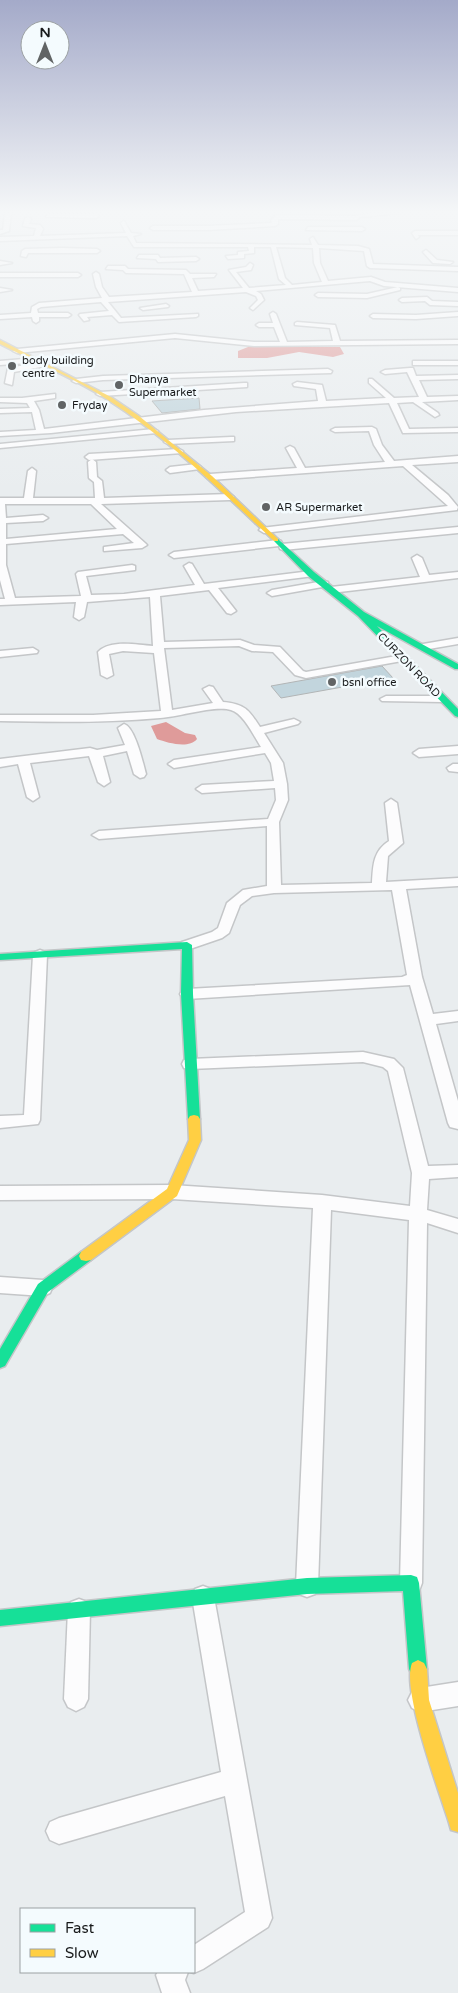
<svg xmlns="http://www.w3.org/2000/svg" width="458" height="1993" font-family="'Varela Round',sans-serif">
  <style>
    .water { fill: #df9b9a }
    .building { fill: #c2d5dd; stroke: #b2b5b6 }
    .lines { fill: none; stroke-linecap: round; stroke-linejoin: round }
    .street-casing { stroke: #c4c6c8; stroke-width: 3 }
    .fast-casing { stroke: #c4c6c8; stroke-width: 3 }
    .slow-casing { stroke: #c4c6c8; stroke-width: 3 }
    .street { fill: #fcfcfd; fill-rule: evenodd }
    .fast { fill: #16e098; fill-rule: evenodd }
    .slow { fill: #ffcf43; fill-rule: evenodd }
    .poi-dot { fill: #616465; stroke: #f4fbfe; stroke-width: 2 }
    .labels { text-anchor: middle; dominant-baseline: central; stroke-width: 5; stroke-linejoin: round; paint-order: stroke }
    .far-poi-label { font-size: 11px; fill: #181a1b; stroke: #f4fbfe; text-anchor: start }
    .far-street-label { font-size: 11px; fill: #181a1b; stroke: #f4fbfe }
  </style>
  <rect width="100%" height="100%" fill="#e9edef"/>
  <!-- water -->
  <g class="water">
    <polygon points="248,347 340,347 344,354 333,357 299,352 267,358 238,358 238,351"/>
    <path d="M166 722 185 733 195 735 197 739C189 749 168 743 157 739L151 726Z"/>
  </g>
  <!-- building -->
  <g class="building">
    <polygon points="199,398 200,409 162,413 152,401"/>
    <polygon points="382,666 393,678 281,698 271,686"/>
  </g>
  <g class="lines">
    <defs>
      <g id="street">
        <polygon points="5,213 11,213 9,231 0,234 0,230 3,230"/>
        <polygon points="373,213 401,213 360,217 357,220 278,219 278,224 275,226 208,230 153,230 150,228 153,226 208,226 272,223 271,220 276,215 355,216"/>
        <polygon points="48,214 96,214 99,216 96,218 46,217"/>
        <path d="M28 217 31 219 29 224 40 225 43 229 40 236 126 233 121 223 124 221 131 233 141 234 133 236 136 243 312 245 310 239 313 237 318 245 358 246 369 249 373 264 458 267V271L370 268 367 266 364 251 319 248 320 263 328 281 371 277 385 282 458 288V292L384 286 370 281 256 291 261 294 264 300 253 310 250 308 258 300 256 296 246 292 108 302 121 318 198 314V316L196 317 119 322 112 315 87 317 89 320 84 321 79 315 80 314 109 311 101 302 41 307 37 309 38 313H68L71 315 68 317H39V321L36 323 33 321 32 317 0 319V315L31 313 32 307 39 303 102 298 96 287 93 274 96 272 99 274 102 287 109 297 192 292 184 274 126 273 123 270 106 269 108 266H125L128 269 186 270 190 274H216L214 277 192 278 198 291 243 288 229 270 246 267 250 263 253 265 251 270 236 272 249 288 286 285 279 279 271 247H254V253L244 254V258L228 259 226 256 238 255V252L249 251 248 247H134L127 236 0 241V237L34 236 36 228 23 226 25 219ZM276 247 313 248 314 263 322 282 292 285 285 278Z"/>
        <polygon points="308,227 362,227 365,229 362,231 306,230"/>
        <polygon points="415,231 458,231 458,235 418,235 419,237 416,239 412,233"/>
        <polygon points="62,248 97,249 100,251 97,253 28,253 26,257 21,256 22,251 25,249"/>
        <polygon points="426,250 437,260 453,262 450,264 433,263 423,252"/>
        <polygon points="139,255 158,255 160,258 196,257 199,259 196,261 158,262 156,259 137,258"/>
        <polygon points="0,261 12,263 0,265"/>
        <polygon points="0,273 78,273 81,275 78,277 0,277"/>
        <polygon points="398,287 400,288 400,290 367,298 318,297 315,295 318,293 367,294"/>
        <polygon points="0,288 12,290 0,292"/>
        <polygon points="427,297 432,301 458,302 458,306 430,305 425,301 402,302 399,300 402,298"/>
        <polygon points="166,304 169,306 168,307 143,310 140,308"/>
        <polygon points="273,312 276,314 287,342 333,341 330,328 295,325 295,323 297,322 335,325 340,341 458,340 458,344 254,346 175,338 17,353 13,351 17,349 175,334 254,342 280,342 274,327 259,327 256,325 259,323 273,323 270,314"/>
        <polygon points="458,312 458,316 416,319 373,318 370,316 373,314 416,315"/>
        <polygon points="24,359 27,359 27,363 0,365 0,361"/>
        <rect x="413" y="361" width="45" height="4"/>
        <polygon points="43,362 46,362 46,366 14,372 12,385 5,383 8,368"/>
        <polygon points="410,368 413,368 416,376 458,375 458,379 419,380 427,397 458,396 458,400 422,402 438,413 439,415 435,417 413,402 397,403 409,429 458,428 458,432 403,433 389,403 236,412 51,433 0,436 0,432 36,430 32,412 0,413 0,409 30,408 27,403 0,402 0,398 22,398 55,394 55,398 34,401 39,410 44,429 204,410 318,401 316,389 294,386 293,384 297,382 322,385 326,401 386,398 369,383 369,379 372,379 394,398 419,397 407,372 385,374 381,372 385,370"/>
        <polygon points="328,369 332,371 331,373 103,380 76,383 72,381 76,379 103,376"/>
        <polygon points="244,383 247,383 247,387 100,396 96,394 100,392"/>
        <polygon points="372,427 376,429 382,445 394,461 458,456 458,462 412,465 448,495 458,507 457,510 264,533 259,530 261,528 448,506 403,466 210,480 206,477 210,474 297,468 286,448 290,446 294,448 305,468 385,462 374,445 369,431 335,432 331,430 335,428"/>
        <polygon points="154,429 158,431 157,433 0,448 0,444"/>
        <polygon points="231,437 234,437 234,441 168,444 164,442 168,440"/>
        <polygon points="179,449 183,451 182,453 89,460 85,457 89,454"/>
        <path d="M92 459 96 462 97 477 102 481 104 498 230 494 234 497 230 500 101 504 145 543 147 545 142 548 104 551V547L134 543 123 534 6 544V565L15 598 81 596 76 574 78 572 132 565 135 566V570L86 576 91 595 124 594 195 585 184 566 189 563 192 564 204 584 311 571 316 574 314 576 218 588 236 611 231 614 227 613 209 590 160 596 164 642 240 640 254 645 280 647 303 671 306 672 402 655 407 658 402 661 306 678 295 675 273 652 252 651 239 646 164 648 172 710 213 703 203 689 209 686 213 687 223 702C245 704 249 710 260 727L294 719 300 722 298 724 264 733 283 763 287 784 288 800 279 822 281 885 372 883C373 866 373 851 389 841L385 803 391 799 397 803 403 843 388 856 386 882 458 878V886L406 889 422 977 433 1014 458 1011V1021L436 1024 458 1101V1129L450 1127 448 1123 410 985 187 999 182 997 180 994 182 991 187 989 402 977 407 975 392 890 274 893 252 896 240 905 229 933 222 938 187 950 182 948 180 945 182 942 212 932 218 928 227 903 243 890 267 886V826L99 839 92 835 99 831 268 819 276 800 275 788 202 793 196 789 202 785 274 781 271 763 265 753 174 768 168 764 174 760 261 747C254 736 243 713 231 710 215 705 179 717 160 718 107 723 53 722 0 721V715H93L161 711 154 653 123 651 109 654 113 675 107 678 101 675 98 652C110 639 137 645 153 646L150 597 87 602 84 617 79 620 74 617 76 602 0 605V599H5L0 580V498H24L28 471 32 468 36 471 33 498H95L94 482 89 478 88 462ZM5 504H91L117 529 6 539V523L43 521 48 518 43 515 6 518Z"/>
        <polygon points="197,464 201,467 200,469 170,473 166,470 170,467"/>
        <polygon points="458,527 458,533 283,550 280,549 279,546 174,558 169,555 174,552 278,540 281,541 282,544"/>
        <polygon points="417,555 422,558 429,575 458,572 458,578 331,593 326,590 331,587 420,577 412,558"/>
        <polygon points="324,581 328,582 328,586 272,596 267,593 272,590"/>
        <polygon points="458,638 458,644 423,650 418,647 423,644"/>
        <polygon points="33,648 38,651 37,653 0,657 0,651"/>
        <polygon points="386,696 442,696 448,699 442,702 382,701 380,699"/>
        <path d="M124 724C135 727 143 763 146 774L144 777 140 778 134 774 127 751 103 756 110 782 104 786 98 782 89 756 30 763 39 797 33 801 27 797 18 764 0 767V759L90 748 97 750 125 745 118 728Z"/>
        <polygon points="458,746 458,754 419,757 413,753 419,749"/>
        <polygon points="453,764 458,764 458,772 449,771 447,768"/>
        <polygon points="40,950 45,952 47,955 40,1120 38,1124 0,1128 0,1116 24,1115 33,955 35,952"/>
        <polygon points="363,1052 394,1059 403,1068 428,1166 458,1165 458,1177 429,1179 427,1210 458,1219 458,1233 427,1223 422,1583 419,1591 411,1594 403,1591 400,1583 409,1220 331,1210 318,1586 315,1594 307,1597 299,1594 296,1586 313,1208 172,1199 0,1200 0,1186 172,1185 322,1195 410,1206 412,1173 388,1071 383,1067 363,1062 190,1069 184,1068 182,1064 184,1060 190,1059"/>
        <polygon points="0,1277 43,1280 50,1283 52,1288 50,1293 43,1296 0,1293"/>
        <polygon points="203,1586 211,1589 214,1597 272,1918 268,1927 203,1969 194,1973 190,1972 194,1972 194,1945 245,1912 225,1796 59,1844 50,1840 46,1831 50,1822 59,1818 221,1772 192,1597 195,1589"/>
        <polygon points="79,1599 87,1602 90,1610 88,1699 84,1707 76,1711 68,1707 64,1699 68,1610 71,1602"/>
        <polygon points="458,1682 458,1706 420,1712 412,1708 408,1700 412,1692 420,1688"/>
        <polygon points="158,1972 188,1972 185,1980 190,1993 162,1993 156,1975"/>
      </g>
      <g id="fast">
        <polygon points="274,539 278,539 314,572 364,612 458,664 458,669 455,669 377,626 458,709 458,717 455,716 358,616 308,576 274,541"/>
        <polygon points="187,942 192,945 193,994 200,1119 198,1122 190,1122 188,1119 181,994 182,949 0,960 0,954"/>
        <polygon points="86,1251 91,1252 93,1256 91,1260 48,1292 5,1366 0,1368 0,1349 38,1284 81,1252"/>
        <polygon points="411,1575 417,1577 419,1583 427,1669 424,1675 418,1678 412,1675 409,1669 403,1591 307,1594 0,1626 0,1610 307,1578"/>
      </g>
      <g id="slow">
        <path d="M0 340 111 397 139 416 212 476 278 539V541H274C222 492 169 439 108 400 76 379 35 362 0 344Z"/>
        <polygon points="194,1115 198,1116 200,1119 201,1140 177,1196 91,1260 86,1261 81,1260 79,1256 81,1252 167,1189 189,1140 188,1119 190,1116"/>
        <path d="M418 1660 424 1663 427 1669 429 1700 458 1793V1832L451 1830 449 1823C439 1791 401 1689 412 1663Z"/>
      </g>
    </defs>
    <!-- street casing -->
    <use href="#street" class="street-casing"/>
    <!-- fast casing -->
    <use href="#fast" class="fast-casing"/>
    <!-- slow casing -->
    <use href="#slow" class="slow-casing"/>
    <!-- street -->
    <use href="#street" class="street"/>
    <!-- fast -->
    <use href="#fast" class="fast"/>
    <!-- slow -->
    <use href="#slow" class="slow"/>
  </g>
  <!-- sky -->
  <linearGradient id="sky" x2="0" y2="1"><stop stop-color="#a4aac9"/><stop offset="0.43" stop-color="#f5f7f8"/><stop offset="1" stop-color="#f5f7f8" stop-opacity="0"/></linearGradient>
  <rect width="458" height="492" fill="url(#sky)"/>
  <!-- markers -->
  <g class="poi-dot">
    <circle cx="12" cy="366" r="5"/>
    <circle cx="119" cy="385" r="5"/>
    <circle cx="62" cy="405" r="5"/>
    <circle cx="266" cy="507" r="5"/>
    <circle cx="332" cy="682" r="5"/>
  </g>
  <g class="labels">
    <!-- far-poi labels -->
    <g class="far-poi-label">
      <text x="22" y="360">body building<tspan x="22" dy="13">centre</tspan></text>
      <text x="129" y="379">Dhanya<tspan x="129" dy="13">Supermarket</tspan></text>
      <text x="72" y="405">Fryday</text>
      <text x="276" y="507">AR Supermarket</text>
      <text x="342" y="682">bsnl office</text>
    </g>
    <!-- far-street labels -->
    <g class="far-street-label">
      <text transform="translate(409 665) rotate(46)">CURZON ROAD</text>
    </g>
  </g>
  <!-- legend -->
  <rect x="20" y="1908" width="175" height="65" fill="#f4fbfe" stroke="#9ca1a3"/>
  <rect x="30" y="1924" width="25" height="8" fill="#16e098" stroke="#9ca1a3"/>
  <text x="65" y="1933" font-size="15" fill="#181a1b">Fast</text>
  <rect x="30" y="1949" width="25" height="8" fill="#ffcf43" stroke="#9ca1a3"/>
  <text x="65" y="1958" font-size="15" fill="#181a1b">Slow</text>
  <!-- north arrow -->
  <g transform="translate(45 45)"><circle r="24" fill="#f4fbfe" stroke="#9ca1a3"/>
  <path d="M0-4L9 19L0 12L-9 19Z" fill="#616465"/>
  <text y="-8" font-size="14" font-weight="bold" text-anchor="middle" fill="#181a1b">N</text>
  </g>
</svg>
